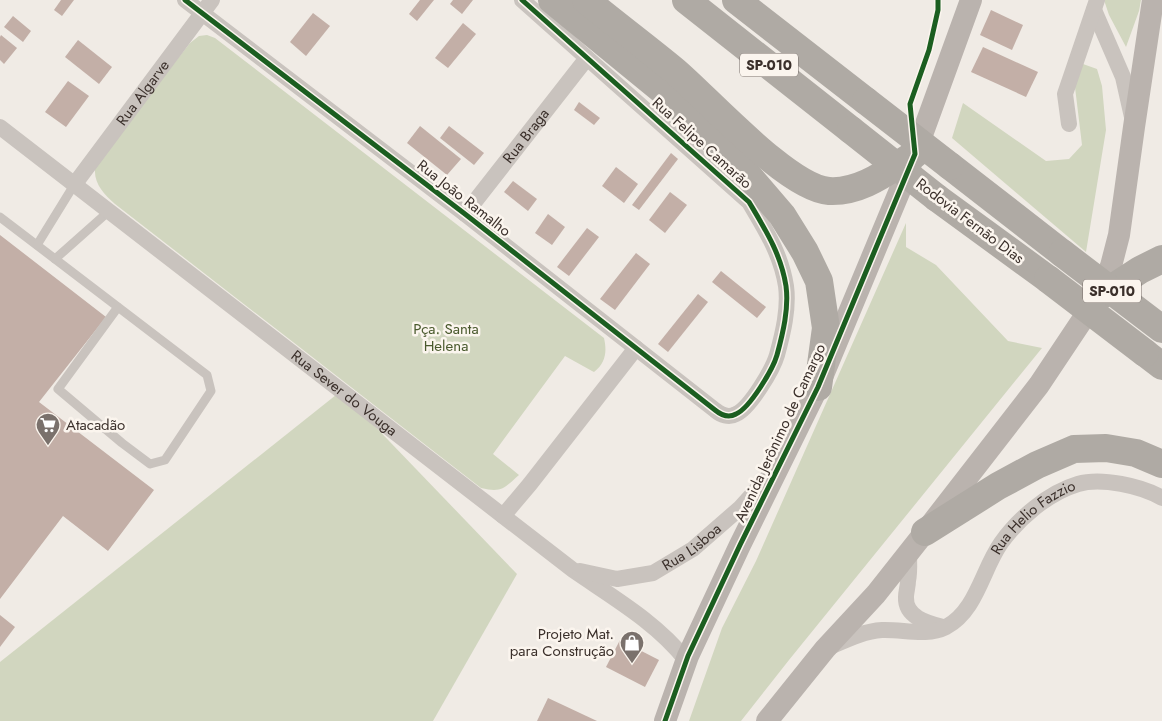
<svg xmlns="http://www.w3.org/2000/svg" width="1162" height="721" font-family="Jost,sans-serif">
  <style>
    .green { fill: #d1d6bf }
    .building { fill: #c3afa7 }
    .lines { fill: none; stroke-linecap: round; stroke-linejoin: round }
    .service { stroke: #c9c3be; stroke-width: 9 }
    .minor { stroke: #c9c3be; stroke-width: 16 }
    .secondary { stroke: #bab3ae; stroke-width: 22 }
    .motorway { stroke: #afaaa4; stroke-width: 28 }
    .motorway-bridge { stroke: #afaaa4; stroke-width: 28 }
    .cycleway-casing { stroke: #fbf5ee; stroke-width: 8 }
    .cycleway { stroke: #1b5e20; stroke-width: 5 }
    .labels { text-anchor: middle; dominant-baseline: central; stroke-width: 5; stroke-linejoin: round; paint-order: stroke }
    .shield { fill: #fbf5ee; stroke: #756b66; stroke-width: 1 }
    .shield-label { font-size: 14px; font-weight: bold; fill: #3b302b }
    .street-label { font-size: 15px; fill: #3b302b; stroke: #fbf5ee }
    .park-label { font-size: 15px; fill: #4a5a2e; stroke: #fbf5ee }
    .poi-label { font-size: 15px; fill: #3b302b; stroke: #fbf5ee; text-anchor: start }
  </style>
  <rect width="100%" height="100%" fill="#f0ebe5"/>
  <!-- green -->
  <g class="green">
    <polygon points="1104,0 1141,0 1139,11 1126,47 1109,15"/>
    <path d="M207 35 215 38 604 338C607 351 606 363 594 372L592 371 565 356 493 454 519 475C504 488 502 493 481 488L115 204C102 193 90 179 97 161L190 43 199 36Z"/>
    <polygon points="1083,64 1097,69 1102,86 1106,130 1086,252 952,138 963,103 1046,161 1069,159 1082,145 1074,79"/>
    <polygon points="906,223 906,247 936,265 1008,341 1042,348 789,660 741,721 689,721 722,628 756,561"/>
    <polygon points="341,391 517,574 433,721 0,721 0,662"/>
  </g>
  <!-- building -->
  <g class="building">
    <polygon points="61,0 74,0 62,16 54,10"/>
    <polygon points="420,0 434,0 417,21 409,14"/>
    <polygon points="453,0 473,0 462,14 450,4"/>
    <polygon points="991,10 1023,25 1012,50 980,35"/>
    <polygon points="313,13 330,26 306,56 290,42"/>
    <polygon points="13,16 31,31 23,42 4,27"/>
    <polygon points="463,23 476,34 448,68 435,58"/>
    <polygon points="1,35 17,48 4,64 0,60 0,37"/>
    <polygon points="78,40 112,67 99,84 65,57"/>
    <polygon points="983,47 1038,72 1026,97 971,72"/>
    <polygon points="68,81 89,96 66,127 45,112"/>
    <polygon points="579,102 600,118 594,125 574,110"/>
    <polygon points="420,126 461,159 447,175 407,143"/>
    <polygon points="449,126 484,153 474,165 440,138"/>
    <polygon points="671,153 678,159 639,210 632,205"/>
    <polygon points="616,167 638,184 624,203 602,186"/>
    <polygon points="513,181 537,199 528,211 504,192"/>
    <polygon points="670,192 687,205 665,233 649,220"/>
    <polygon points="548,214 565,227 552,245 535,233"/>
    <polygon points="587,228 599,237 569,276 557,267"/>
    <polygon points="0,235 106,317 39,402 154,490 108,551 63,516 0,599"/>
    <polygon points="636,253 650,264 615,310 600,299"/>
    <polygon points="721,271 766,307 757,318 712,282"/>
    <polygon points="698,294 708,302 668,352 658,344"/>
    <polygon points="0,615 15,627 0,647"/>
    <polygon points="620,640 659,660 645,687 606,667"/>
    <polygon points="548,698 597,721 537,721"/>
  </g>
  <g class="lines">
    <!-- service -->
    <g class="service">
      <polyline points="0,217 207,375 211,391 165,460 150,464 122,443 58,389 118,307"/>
      <polyline points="37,245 74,185"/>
      <polyline points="55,259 108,212"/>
    </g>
    <!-- minor -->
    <g class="minor">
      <path d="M185 0 465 214 715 410C721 415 729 418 736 414 750 408 773 369 777 355 783 333 789 308 786 286 781 254 765 229 749 202L522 0"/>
      <polyline points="1094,10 1123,77 1132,117"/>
      <polyline points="1069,124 1065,94 1097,0"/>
      <path id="s1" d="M0 127 573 570C612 597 656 622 686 660"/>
      <path id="s2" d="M74 185 212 0"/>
      <path id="s3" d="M465 214 587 58"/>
      <polyline points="503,516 530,484 636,348"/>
      <path d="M909 552C909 562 910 572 908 581 908 586 906 592 906 597 905 617 927 623 943 627"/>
      <path id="s4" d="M580 571 617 579 653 573 693 549 740 508 767 478"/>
      <path id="s5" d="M832 646C848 639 865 631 882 630 903 629 926 637 946 627 977 610 982 570 1001 543 1019 518 1048 493 1078 484 1101 477 1142 486 1162 498"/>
    </g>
    <!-- secondary -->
    <g class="secondary">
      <polyline points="665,721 688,656 740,545 818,387 915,154 971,0"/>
      <polyline points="767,721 825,649 876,594 925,532 1039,385 1097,298 1111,266 1119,235 1134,127 1153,0"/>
    </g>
    <!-- motorway -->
    <g class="motorway">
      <polyline points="552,0 662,90 740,166 782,215 805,252 819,281 826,328 818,387"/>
      <path d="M586 0C615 24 646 47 675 71 709 100 788 188 829 191 862 193 889 170 915 154"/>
      <polyline points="686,0 851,130"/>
      <polyline points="736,0 866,101"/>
      <polyline points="950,166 1062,253"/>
      <polyline points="937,198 1048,279"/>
      <polyline points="1097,298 1140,270 1162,259"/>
      <polyline points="1145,353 1162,366"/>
      <polyline points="925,532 998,486 1037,465 1074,449 1106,448 1136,453 1162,464"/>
    </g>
    <!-- motorway-bridge -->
    <g class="motorway-bridge">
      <polyline points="866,101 950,166"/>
      <polyline points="851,130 937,198"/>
      <polyline points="1062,253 1162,329"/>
      <polyline points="1048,279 1145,353"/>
    </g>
    <defs>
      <g id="cycleway">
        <path d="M185 0 465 214 715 410C721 415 729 418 736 414 750 408 773 369 777 355 783 333 789 308 786 286 781 254 765 229 749 202L522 0"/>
        <polyline points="665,721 688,656 740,545 818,387 915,154 910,104 929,50 938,10 938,0"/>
      </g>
    </defs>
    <!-- cycleway casing -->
    <use href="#cycleway" class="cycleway-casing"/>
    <!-- cycleway -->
    <use href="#cycleway" class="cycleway"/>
  </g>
  <!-- icons -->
  <defs>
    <symbol id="supermarket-pin" viewBox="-11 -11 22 30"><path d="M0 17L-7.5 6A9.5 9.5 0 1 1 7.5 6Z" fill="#7a716c" stroke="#fbf5ee"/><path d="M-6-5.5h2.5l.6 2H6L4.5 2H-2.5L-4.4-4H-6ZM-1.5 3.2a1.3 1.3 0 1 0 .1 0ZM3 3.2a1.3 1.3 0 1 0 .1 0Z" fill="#fff"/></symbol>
    <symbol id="shop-pin" viewBox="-11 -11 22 30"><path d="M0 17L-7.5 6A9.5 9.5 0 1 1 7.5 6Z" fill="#7a716c" stroke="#fbf5ee"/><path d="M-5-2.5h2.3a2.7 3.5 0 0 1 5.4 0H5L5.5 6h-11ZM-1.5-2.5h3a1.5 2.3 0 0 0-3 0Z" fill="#fff"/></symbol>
  </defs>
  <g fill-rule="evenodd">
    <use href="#supermarket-pin" x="34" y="411" width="28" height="38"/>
    <use href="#shop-pin" x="618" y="629" width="28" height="38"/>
  </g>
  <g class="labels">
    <!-- shield labels -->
    <g class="shield">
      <rect x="740" y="53.5" width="58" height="23" rx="4"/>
      <rect x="1083" y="279.5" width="58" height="23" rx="4"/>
    </g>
    <g class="shield-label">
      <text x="769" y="65">SP-010</text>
      <text x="1112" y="291">SP-010</text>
    </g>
    <!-- street labels -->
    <g class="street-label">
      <text stroke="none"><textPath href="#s2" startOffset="115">Rua Algarve</textPath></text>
      <text stroke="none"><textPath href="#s3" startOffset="99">Rua Braga</textPath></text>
      <text transform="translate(702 143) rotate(42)">Rua Felipe Camarão</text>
      <text transform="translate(464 198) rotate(38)">Rua João Ramalho</text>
      <text transform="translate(970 221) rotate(37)">Rodovia Fernão Dias</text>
      <text stroke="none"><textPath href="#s1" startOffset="435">Rua Sever do Vouga</textPath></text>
      <text transform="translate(780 433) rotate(-65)">Avenida Jerônimo de Camargo</text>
      <text stroke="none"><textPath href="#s5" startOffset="261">Rua Helio Fazzio</textPath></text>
      <text stroke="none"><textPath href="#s4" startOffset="121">Rua Lisboa</textPath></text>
    </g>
    <!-- park labels -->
    <g class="park-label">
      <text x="446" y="329">Pça. Santa<tspan x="446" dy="17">Helena</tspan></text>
    </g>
    <!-- poi labels -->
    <g class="poi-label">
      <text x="66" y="425">Atacadão</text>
      <text x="614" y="634" text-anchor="end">Projeto Mat.<tspan x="614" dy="17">para Construção</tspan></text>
    </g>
  </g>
</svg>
